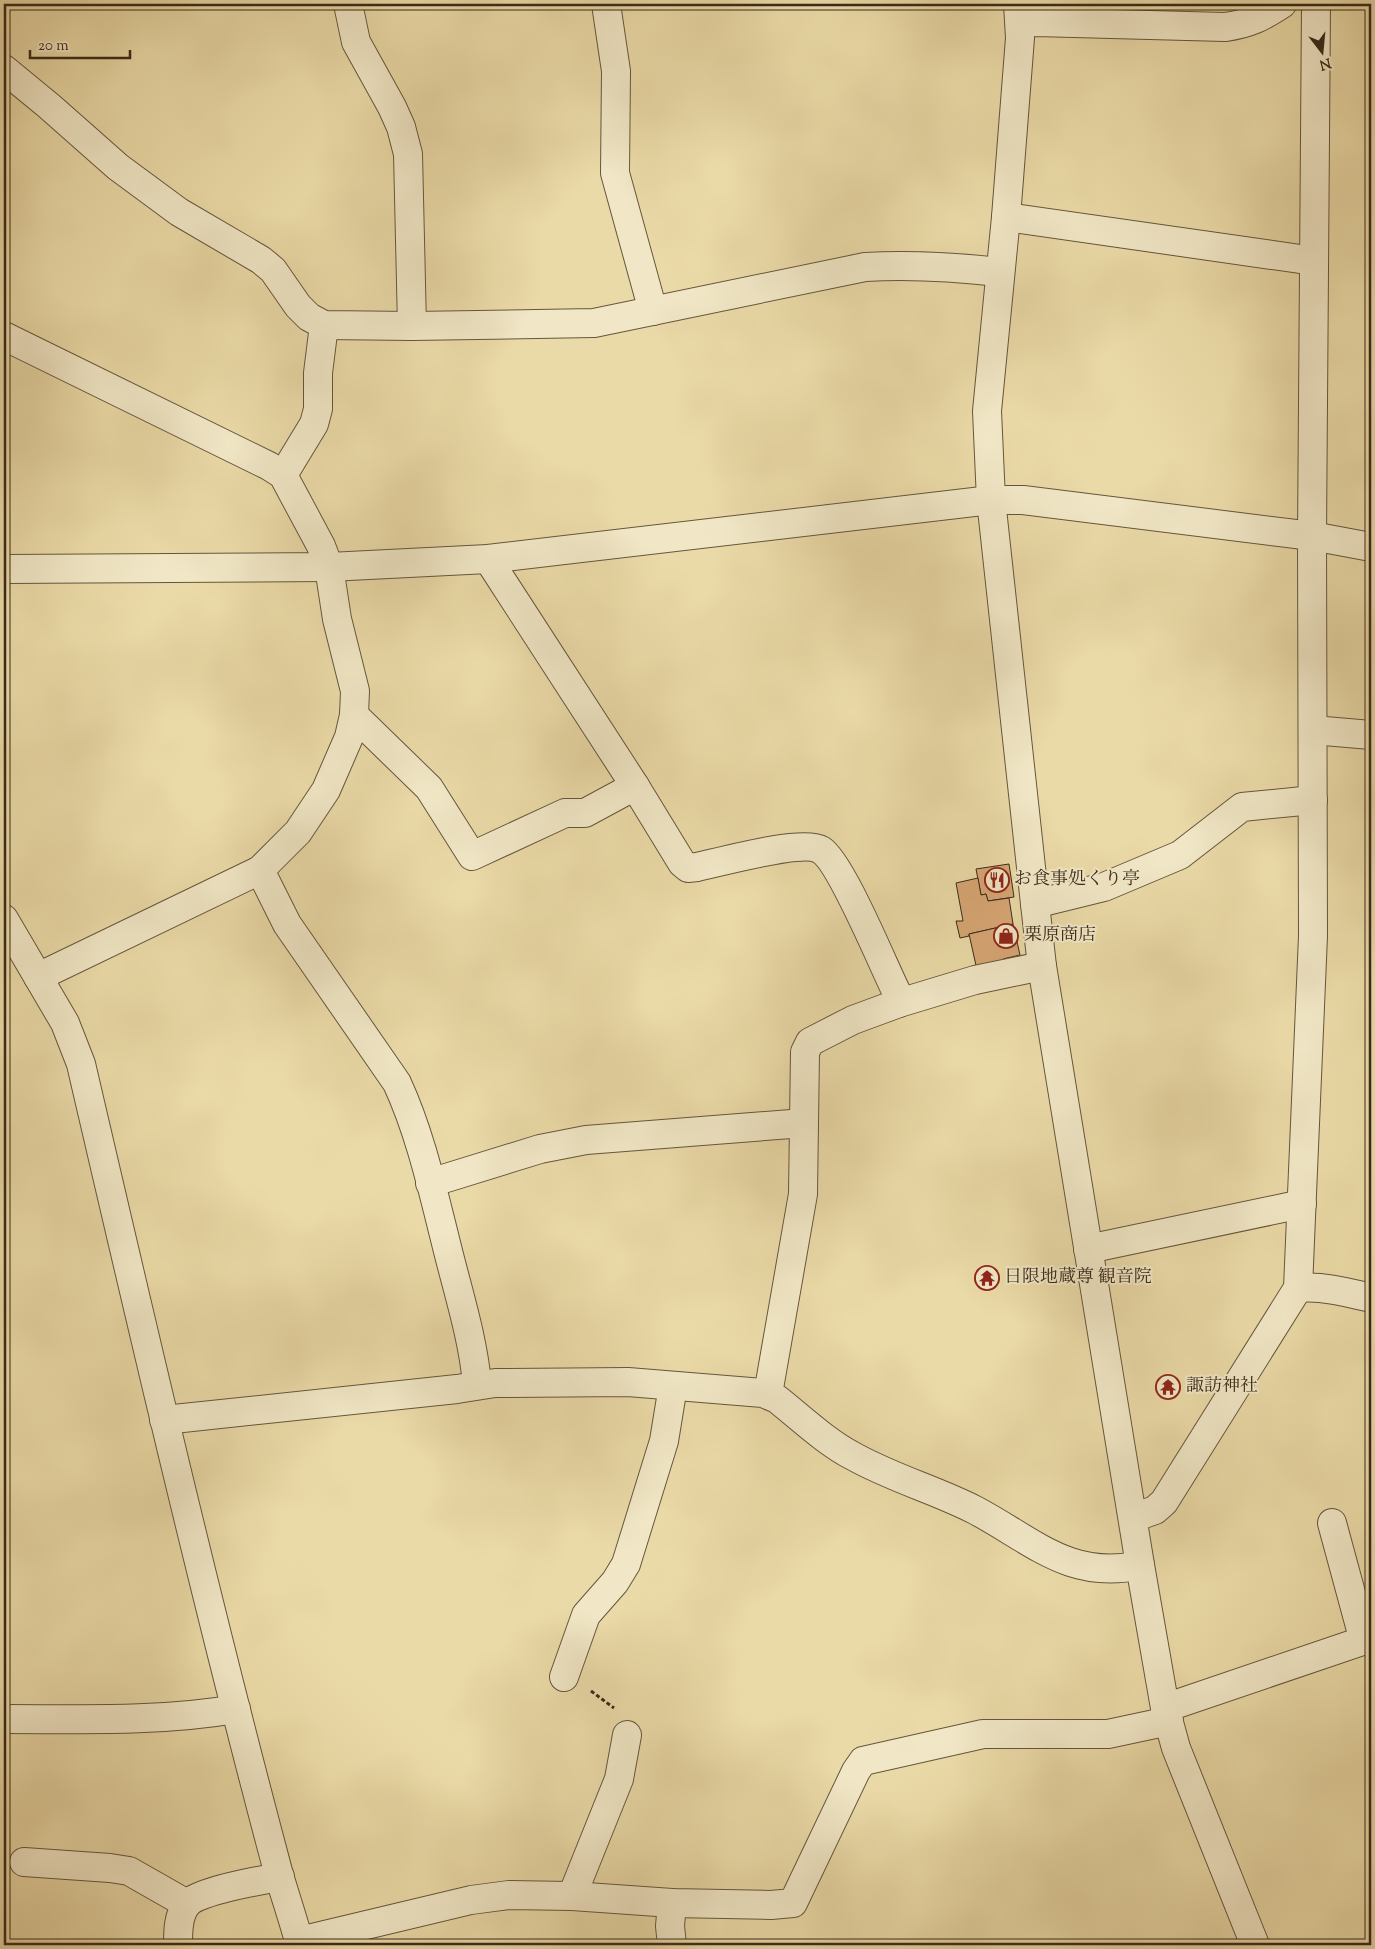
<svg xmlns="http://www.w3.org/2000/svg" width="1375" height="1949" font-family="'Sorts Mill Goudy','Noto Serif JP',serif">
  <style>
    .building { fill: #d8a675; stroke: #392a1a }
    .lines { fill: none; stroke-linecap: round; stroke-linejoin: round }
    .minor-casing { stroke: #65563d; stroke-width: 30 }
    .path { stroke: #392a1a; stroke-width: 3; stroke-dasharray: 4 2.5; stroke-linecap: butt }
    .minor { stroke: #f1e7c6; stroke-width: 28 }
    .labels { text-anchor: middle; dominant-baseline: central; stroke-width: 4; stroke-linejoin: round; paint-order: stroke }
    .poi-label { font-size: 18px; fill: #392a1a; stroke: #f1e7c6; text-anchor: start }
  </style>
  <rect width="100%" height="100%" fill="#eadaa7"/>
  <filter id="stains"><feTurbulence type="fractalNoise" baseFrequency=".004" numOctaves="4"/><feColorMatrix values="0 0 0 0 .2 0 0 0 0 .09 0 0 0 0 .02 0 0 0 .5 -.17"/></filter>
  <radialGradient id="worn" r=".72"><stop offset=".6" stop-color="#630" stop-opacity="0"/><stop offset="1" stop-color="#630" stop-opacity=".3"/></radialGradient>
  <!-- building -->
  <g class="building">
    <polygon points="1009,864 1014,897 988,901 986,894 981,895 976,869"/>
    <polygon points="978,878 981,895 986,894 988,901 1009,898 1013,924 969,934 969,936 960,938 956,921 963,921 956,883"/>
    <polygon points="1013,924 1020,955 1003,959 1004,963 977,970 969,934"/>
  </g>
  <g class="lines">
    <defs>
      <g id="minor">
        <polyline points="348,4 356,42 392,107 401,127 408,154 412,326"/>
        <polyline points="606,4 616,71 615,173 653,311"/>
        <polyline points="1018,4 1020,38 1006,217 987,411 991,500 1035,904 1042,966 1140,1565 1165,1708 1176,1748 1255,1945"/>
        <path d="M1020 23 1036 22 1225 27C1249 24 1262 17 1282 4"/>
        <path d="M4 69 49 106 118 167 179 212 261 260 273 270 298 306 309 317 324 325 412 326 594 323 865 267C911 264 955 267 1000 272"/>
        <polyline points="1006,217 1314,261"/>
        <polyline points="4,336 269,466 283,475 321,546 329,567 337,619 355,691 354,715 349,737 326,790 298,832 260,870 38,977"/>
        <polyline points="283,475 314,424 318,409 318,373 324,325"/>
        <path d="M488 559 635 786 682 863 688 868 697 867C720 862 803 839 821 850 841 862 883 965 896 991L899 1003"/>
        <polyline points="4,569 329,567 488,559 991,500 1023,500 1312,536 1371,547"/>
        <polyline points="354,715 429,788 472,856 565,813 585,813 635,786"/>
        <polyline points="1313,730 1371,735"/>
        <path d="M260 870 287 924 397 1083C421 1135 433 1192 447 1247 458 1292 473 1338 477 1384"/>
        <polyline points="1035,904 1104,887 1180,855 1242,807 1313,800"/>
        <path d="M4 919 65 1023 81 1064C144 1335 207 1606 279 1875 286 1899 294 1922 300 1945"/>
        <polyline points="430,1183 540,1149 586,1140 804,1123"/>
        <polyline points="1088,1249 1302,1204"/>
        <path d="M1298 1288C1324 1286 1346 1292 1371 1298"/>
        <polyline points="768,1394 803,1194 805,1052 810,1042 853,1020 899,1003 975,980 1042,966"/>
        <path d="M164 1420 457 1389 495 1383 628 1382 763 1393 777 1399C801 1418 826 1442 853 1456 892 1478 936 1490 975 1510 1032 1540 1070 1581 1140 1565"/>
        <polyline points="1133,1518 1155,1510 1164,1502 1298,1288 1313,936 1312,536 1316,4"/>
        <polyline points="1332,1523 1364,1641"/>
        <polyline points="564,1677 586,1615 615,1582 626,1564 664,1441 673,1386"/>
        <polyline points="1165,1708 1371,1638"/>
        <path d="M4 1719C81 1719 160 1722 236 1709"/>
        <polyline points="24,1862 110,1868 129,1871 187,1904"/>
        <polyline points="572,1896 619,1779 627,1735"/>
        <polyline points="299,1941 471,1900 509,1895 572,1896 672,1903 771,1905 793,1903 856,1771 863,1761 983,1734 1108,1734 1169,1721"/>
        <path d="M178 1945C178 1932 178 1915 187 1904 197 1891 262 1880 280 1877"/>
        <polyline points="672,1945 670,1926 672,1903"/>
      </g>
    </defs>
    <!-- minor casing -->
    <use href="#minor" class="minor-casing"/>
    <!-- path -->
    <polyline class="path" points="591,1691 614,1708"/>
    <!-- minor -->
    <use href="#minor" class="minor"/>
  </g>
  <!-- icons -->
  <defs>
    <symbol id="restaurant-ring" viewBox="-11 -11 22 22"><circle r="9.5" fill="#f1e7c6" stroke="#8f2418" stroke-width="1.5"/><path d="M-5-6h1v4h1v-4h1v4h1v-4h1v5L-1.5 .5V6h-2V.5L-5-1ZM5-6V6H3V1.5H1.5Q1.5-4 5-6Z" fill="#8f2418"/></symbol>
    <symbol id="shop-ring" viewBox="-11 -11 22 22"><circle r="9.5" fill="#f1e7c6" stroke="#8f2418" stroke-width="1.5"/><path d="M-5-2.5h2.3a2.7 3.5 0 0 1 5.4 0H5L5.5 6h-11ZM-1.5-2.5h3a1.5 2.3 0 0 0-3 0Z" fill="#8f2418"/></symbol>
    <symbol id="temple-ring" viewBox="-11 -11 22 22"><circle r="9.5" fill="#f1e7c6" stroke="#8f2418" stroke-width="1.5"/><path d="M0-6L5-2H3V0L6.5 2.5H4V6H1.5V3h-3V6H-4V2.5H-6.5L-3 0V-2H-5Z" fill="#8f2418"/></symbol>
  </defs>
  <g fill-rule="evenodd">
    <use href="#restaurant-ring" x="983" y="866" width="28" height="28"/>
    <use href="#shop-ring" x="992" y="922" width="28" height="28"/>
    <use href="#temple-ring" x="973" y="1264" width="28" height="28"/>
    <use href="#temple-ring" x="1154" y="1373" width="28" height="28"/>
  </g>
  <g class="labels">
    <!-- poi labels -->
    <g class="poi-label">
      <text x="1014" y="880">お食事処くり亭</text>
      <text x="1024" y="936">栗原商店</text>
      <text x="1004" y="1278">日限地蔵尊 観音院</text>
      <text x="1186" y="1387">諏訪神社</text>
    </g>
  </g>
  <!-- margin -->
  <rect width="1375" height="1949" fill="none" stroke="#eadaa7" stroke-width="20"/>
  <rect x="5" y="5" width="1365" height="1939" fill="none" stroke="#392a1a" stroke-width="2.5"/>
  <rect x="10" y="10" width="1355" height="1929" fill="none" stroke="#392a1a"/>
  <!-- north arrow -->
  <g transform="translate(1322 52) rotate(164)" stroke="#f1e7c6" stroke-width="4" paint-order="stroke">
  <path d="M0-4L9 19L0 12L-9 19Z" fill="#392a1a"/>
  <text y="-8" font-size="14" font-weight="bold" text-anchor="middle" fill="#392a1a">N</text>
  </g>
  <!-- scale -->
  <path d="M30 50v8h100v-8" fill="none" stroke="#392a1a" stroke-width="2.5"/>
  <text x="38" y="50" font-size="15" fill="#392a1a" stroke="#f1e7c6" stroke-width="4" paint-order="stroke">20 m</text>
  <rect width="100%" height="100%" filter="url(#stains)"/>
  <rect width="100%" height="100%" fill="url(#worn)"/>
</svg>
